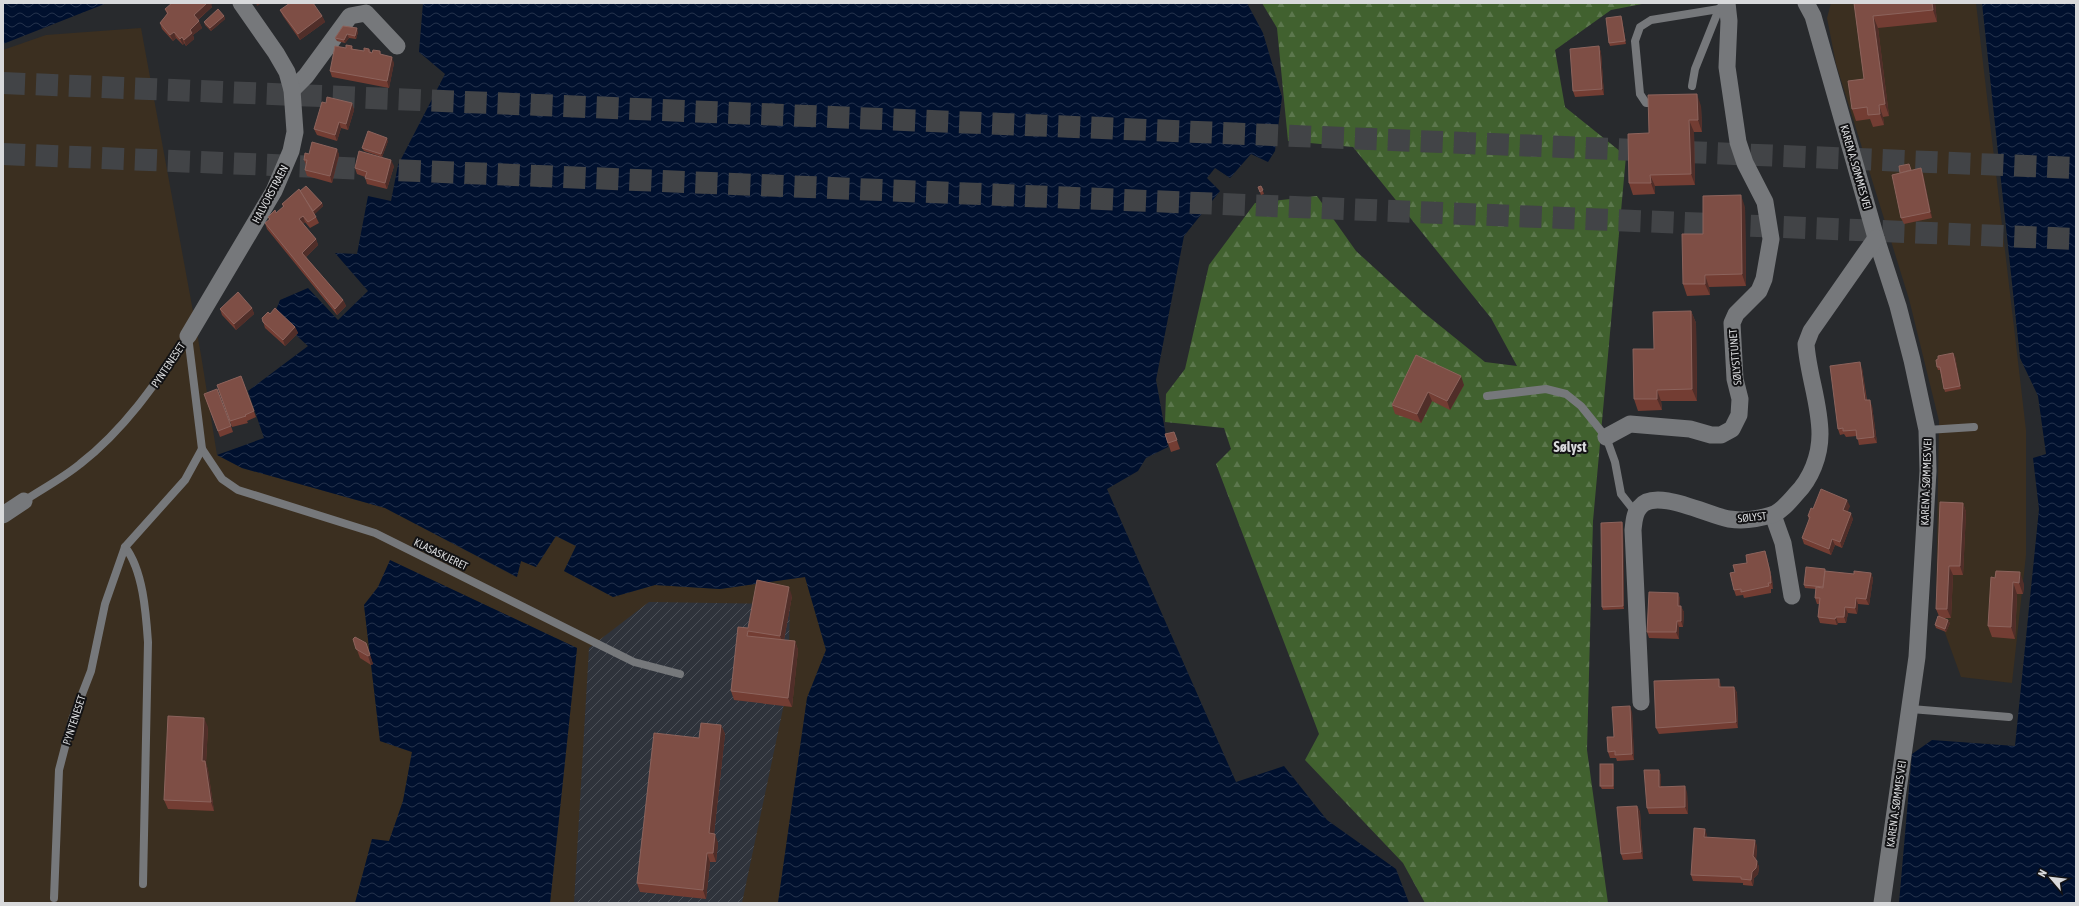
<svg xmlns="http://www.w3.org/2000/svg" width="2079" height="906" font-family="'Asap Condensed',sans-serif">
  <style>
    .commercial { fill: #3b2f20 }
    .industrial { fill: url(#industrial-furrows) }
    .forest { fill: url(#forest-firs) }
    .water { fill: url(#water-waves) }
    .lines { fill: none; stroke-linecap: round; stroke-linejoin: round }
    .trunk-tunnel { stroke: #424447; stroke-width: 22; stroke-dasharray: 22 11; stroke-linecap: butt }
    .service { stroke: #76787b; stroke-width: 8 }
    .minor { stroke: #76787b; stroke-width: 17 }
    .wall { fill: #733d33 }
    .shaded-wall { fill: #502e29 }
    .building { fill: #7e4e45; stroke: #8c635c }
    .labels { text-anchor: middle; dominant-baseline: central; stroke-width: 4; stroke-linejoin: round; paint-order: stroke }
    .street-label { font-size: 11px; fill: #d8d9db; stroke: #121214 }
    .district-label { font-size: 15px; font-weight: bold; fill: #d8d9db; stroke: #121214 }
  </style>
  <defs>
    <pattern id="industrial-furrows" width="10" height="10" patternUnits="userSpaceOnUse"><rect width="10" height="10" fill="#2f333b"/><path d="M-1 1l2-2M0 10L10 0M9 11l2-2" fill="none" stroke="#4c5057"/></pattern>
    <pattern id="forest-firs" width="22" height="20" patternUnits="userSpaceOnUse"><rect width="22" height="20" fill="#41612f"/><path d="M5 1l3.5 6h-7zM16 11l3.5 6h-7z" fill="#5c774d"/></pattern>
    <pattern id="water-waves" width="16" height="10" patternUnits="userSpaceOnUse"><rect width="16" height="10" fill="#00102e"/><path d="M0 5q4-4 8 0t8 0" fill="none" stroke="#24324c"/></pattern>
  </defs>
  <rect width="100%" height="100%" fill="#282a2d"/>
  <!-- commercial -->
  <g class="commercial">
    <polygon points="1831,3 1976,3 2026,430 2026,555 2012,683 1961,677 1936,608 1939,421 1909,299 1836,64 1827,18"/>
    <polygon points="141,28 201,355 217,455 242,468 385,508 516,577 521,561 536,567 556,536 576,546 564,571 613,597 655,585 720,589 805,577 826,650 807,698 778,903 550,903 577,648 390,561 378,587 364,605 380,741 412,752 403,801 389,842 372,839 355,903 3,903 3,50 46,35"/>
  </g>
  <!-- industrial -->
  <polygon class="industrial" points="649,602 790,604 788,685 742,903 574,903 589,648"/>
  <!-- forest -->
  <polygon class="forest" points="1262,3 1647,3 1611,10 1555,50 1565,107 1626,156 1593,521 1587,750 1608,903 1425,903 1403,863 1305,760 1319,734 1216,464 1231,449 1224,428 1165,422 1166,394 1185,369 1209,265 1255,203 1317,196 1356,251 1423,312 1485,362 1517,366 1491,318 1353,147 1288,141 1277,28"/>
  <!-- water -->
  <g class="water">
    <polygon points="3,3 107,3 3,44"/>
    <polygon points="423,3 1247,3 1263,33 1282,97 1275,151 1268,162 1251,154 1230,178 1215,168 1207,178 1220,191 1184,236 1156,380 1168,447 1146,458 1138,471 1107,489 1236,782 1284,766 1327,820 1396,869 1409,903 778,903 807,698 826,650 805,577 720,589 655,585 613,597 564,571 576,546 556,536 536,567 521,561 517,577 385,508 242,468 217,455 264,438 248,391 308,346 274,315 280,300 308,288 338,320 368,291 335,253 357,254 368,196 391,201 398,165 445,74 419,52"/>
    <polygon points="1982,3 2076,3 2076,903 1899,903 1912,754 1932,740 2015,746 2039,509 2033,458 2046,454 2038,396 2020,358"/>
    <polygon points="390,560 577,648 550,903 355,903 372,839 389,841 403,801 412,752 380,741 364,605 378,587"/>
  </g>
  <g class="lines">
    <!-- trunk-tunnel -->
    <g class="trunk-tunnel">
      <polyline points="3,83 2076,168"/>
      <polyline points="3,154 2076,239"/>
    </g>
    <!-- service -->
    <g class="service">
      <polyline points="1692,86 1695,69 1719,9"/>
      <polyline points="1655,103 1646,103 1640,94 1635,41 1640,27 1651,20 1719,9 1724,3"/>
      <polyline points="1487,396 1546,389 1566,394 1581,406 1606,437 1615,462 1621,494 1636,513"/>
      <polyline points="1927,430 1974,427"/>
      <polyline points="202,449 222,479 238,490 375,533 634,662 680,674"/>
      <path d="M24 501C42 489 63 478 80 464 125 429 156 383 188 336"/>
      <path d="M125 547C143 570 146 613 148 642L143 884"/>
      <polyline points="1911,709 2009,717"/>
      <polyline points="54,898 59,770 72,720 91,671 105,604 125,547 185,480 202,449 188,336"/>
    </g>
    <!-- minor -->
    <g class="minor">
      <polyline points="1806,3 1813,16 1876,238 1898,306 1912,360 1927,430 1928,471 1917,657 1882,903"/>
      <polyline points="292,90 306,76 350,16 366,13 397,46"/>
      <polyline points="188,336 274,191 291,151 295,132 292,90 287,72 276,53 241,3"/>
      <polyline points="1606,437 1630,424 1690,429 1711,435 1721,435 1732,429 1739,415 1740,399 1735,379 1732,323 1736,314 1759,291 1764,279 1771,239 1765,202 1745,163 1738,142 1727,67 1729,21 1727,3"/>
      <polyline points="3,515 24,501"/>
      <polyline points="1773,515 1783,543 1792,596"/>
      <path d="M1641 702 1633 530C1634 522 1634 513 1640 507 1655 487 1709 516 1729 519 1742 521 1758 519 1771 515 1780 513 1790 501 1796 494 1811 479 1820 456 1820 434 1820 404 1808 374 1806 344L1811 331 1876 238"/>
    </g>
  </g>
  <!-- wall -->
  <g class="wall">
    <polygon points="1854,3 1935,3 1937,22 1878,28 1889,116 1883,117 1884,125 1873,127 1870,119 1856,121 1852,109 1864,79"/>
    <polygon points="211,5 212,7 198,20 202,28 193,35 194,39 186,46 184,43 183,45 176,38 173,41 162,29 160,23 167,14 165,9"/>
    <polygon points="280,10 322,16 325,22 300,40 283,16"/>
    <polygon points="224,16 225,19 211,31 205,25 204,22"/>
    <polygon points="1622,19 1626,44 1610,46 1609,43"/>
    <polygon points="358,32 356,39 349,38 345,43 337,41 335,38"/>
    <polygon points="352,46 353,49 364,51 369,49 371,52 372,53 380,51 381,55 394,63 389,88 332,77 330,71 346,48"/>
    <polygon points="1599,46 1601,53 1604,95 1575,97 1573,91"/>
    <polygon points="326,103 352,103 354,110 348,130 341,128 337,141 317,135 314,129"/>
    <polygon points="1701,106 1702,132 1694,132 1695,185 1655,186 1655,194 1633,195 1629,183 1649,133"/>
    <polygon points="388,141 382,157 364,151 362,148"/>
    <polygon points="337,149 339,155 332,183 307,176 305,170 306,165 304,160 309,154"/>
    <polygon points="394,166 387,189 367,184 365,177 357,174 355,168"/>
    <polygon points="1911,170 1923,174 1932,218 1904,224 1901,218"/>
    <polygon points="1261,186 1264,194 1261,195 1258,187"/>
    <polygon points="322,203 323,206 314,214 316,217 319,223 310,228 305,222 303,224 316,239 318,245 306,257 343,300 346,306 337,315 267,229 265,223 269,220 268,217 276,213 283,207 282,204"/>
    <polygon points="1745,207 1746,286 1709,287 1710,295 1687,296 1683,284 1703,234"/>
    <polygon points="252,308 254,314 236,330 222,315 220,309"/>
    <polygon points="1691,311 1696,323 1697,401 1661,401 1662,410 1638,411 1634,399 1654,349"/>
    <polygon points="270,314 295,327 298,333 285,346 265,328 262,318"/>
    <polygon points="1416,355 1464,385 1450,410 1432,401 1421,423 1395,414 1392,405"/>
    <polygon points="1955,356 1961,389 1945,392 1940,370 1938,370 1937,367"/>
    <polygon points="1862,368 1867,400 1872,406 1877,443 1859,445 1857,436 1846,437 1844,434 1840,435 1838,429"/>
    <polygon points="241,376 256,417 247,421 248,423 232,427 217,385"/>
    <polygon points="204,394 231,426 233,432 220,437"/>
    <polygon points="1174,432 1180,449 1171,452 1165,434"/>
    <polygon points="1963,503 1966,512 1963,575 1953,575 1951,618 1943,618 1950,623 1946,632 1936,628 1935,625 1939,616 1936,609"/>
    <polygon points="1850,506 1847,511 1853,519 1842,548 1835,545 1831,555 1804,544 1802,538 1809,520 1808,516 1813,509"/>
    <polygon points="1622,522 1623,525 1624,609 1603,610 1602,607"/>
    <polygon points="1765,551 1767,557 1772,579 1773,589 1771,589 1771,593 1744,598 1743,595 1736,596 1734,590 1735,572"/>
    <polygon points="1825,569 1826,572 1854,574 1871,573 1873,579 1869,605 1858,604 1857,614 1848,613 1846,623 1838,623 1837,625 1820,623 1818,617 1819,604 1817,604 1815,598 1816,589 1805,588 1804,585"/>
    <polygon points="1996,571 2024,584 2023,594 2017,594 2015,639 1992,637 1988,626 1995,578"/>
    <polygon points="1678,593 1680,599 1680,606 1684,612 1683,627 1679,627 1679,639 1649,638 1647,632"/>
    <polygon points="792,596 784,640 795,641 798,650 792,707 734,700 731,691 748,628"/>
    <polygon points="353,639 366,643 373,664 371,665 360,658"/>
    <polygon points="1721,685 1721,687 1734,687 1737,693 1738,728 1659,734 1656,728"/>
    <polygon points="1632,712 1634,760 1617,761 1616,758 1610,758 1608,752 1614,737"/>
    <polygon points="721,725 725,734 714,834 718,843 716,862 710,862 706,899 640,892 637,883 699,738"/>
    <polygon points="208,727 206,763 208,770 214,811 168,809 164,800"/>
    <polygon points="1614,767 1614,789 1602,789 1600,786"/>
    <polygon points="1659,770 1661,776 1661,786 1687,792 1688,814 1649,814 1647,808"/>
    <polygon points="1637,806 1640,812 1643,859 1623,860 1621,854"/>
    <polygon points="1707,835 1707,837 1757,846 1756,860 1759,867 1758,874 1754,878 1753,886 1743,885 1743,883 1693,881 1691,875"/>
  </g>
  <!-- shaded-wall -->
  <g class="shaded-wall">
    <polygon points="207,3 214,3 211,5 212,7 196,21 194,15"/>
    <polygon points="256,3 262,3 257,6"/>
    <polygon points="1932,3 1935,3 1937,22 1933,10"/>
    <polygon points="224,16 225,19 211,31 210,28"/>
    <polygon points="322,16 325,22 300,40 298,34"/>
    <polygon points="1621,16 1622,19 1626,44 1625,41"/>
    <polygon points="1873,16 1878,28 1889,116 1885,104"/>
    <polygon points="199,21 202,28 193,35 194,39 186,46 184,40 190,30"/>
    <polygon points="357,28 358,32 356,39 355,36"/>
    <polygon points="174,32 176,38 173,41 170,35"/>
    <polygon points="347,34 349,38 345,43 344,40"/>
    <polygon points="182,37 184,43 183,45 180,39"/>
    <polygon points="1599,46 1601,53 1604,95 1602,89"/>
    <polygon points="392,57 394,63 389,88 387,81"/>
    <polygon points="1697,94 1701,106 1702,132 1698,120"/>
    <polygon points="352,103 354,110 348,130 346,124"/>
    <polygon points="1879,105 1883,117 1884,125 1880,114"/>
    <polygon points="1689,120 1694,132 1695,185 1691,174"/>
    <polygon points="339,122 341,128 337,141 335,135"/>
    <polygon points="387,138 388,141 382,157 381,154"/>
    <polygon points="337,149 339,155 332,183 330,176"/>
    <polygon points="391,160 394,166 387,189 385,183"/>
    <polygon points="1921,168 1923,174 1932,218 1930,212"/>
    <polygon points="1650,175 1655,186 1655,194 1651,183"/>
    <polygon points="1741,195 1745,207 1746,286 1742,274"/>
    <polygon points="322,203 323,206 314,215 313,212"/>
    <polygon points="303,216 305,222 301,225 299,219"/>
    <polygon points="316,239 318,245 304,259 302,253"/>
    <polygon points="1705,275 1709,287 1710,295 1705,284"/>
    <polygon points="343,300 346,306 337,315 335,309"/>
    <polygon points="252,308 254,314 236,330 234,324"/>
    <polygon points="1691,311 1696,323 1697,401 1692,389"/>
    <polygon points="295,327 298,333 285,346 283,340"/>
    <polygon points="1953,353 1955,356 1961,389 1960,386"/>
    <polygon points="1860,362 1862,368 1867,407 1865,400"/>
    <polygon points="1461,376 1464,385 1450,410 1447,401"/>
    <polygon points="1657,390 1661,401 1662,410 1657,399"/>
    <polygon points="1428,392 1432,401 1421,423 1417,414"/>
    <polygon points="1870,400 1872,406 1877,443 1874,437"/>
    <polygon points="1847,500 1850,506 1846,516 1843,510"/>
    <polygon points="1963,503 1966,512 1963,575 1960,566"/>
    <polygon points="1851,513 1853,519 1842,548 1840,542"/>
    <polygon points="1622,522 1623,525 1624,609 1623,606"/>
    <polygon points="1832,539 1835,545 1831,555 1829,549"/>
    <polygon points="1765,551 1767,557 1772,579 1773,589 1771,583"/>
    <polygon points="1949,566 1953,575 1951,618 1947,609"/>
    <polygon points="2020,572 2024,584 2023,594 2019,583"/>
    <polygon points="1871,573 1873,579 1869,605 1866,599"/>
    <polygon points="2013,582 2017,594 2015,639 2011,627"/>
    <polygon points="789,587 792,596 783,645 780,636"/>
    <polygon points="1678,593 1680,599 1680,612 1678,606"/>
    <polygon points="1856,598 1858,604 1857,614 1855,608"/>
    <polygon points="1681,606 1684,612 1683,627 1681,621"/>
    <polygon points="1845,607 1848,613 1846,623 1844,617"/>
    <polygon points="1836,617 1838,623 1837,625 1835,619"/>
    <polygon points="1948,620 1950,623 1946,632 1945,629"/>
    <polygon points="1677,621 1679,627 1679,639 1676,632"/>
    <polygon points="795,641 798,650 792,707 788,698"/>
    <polygon points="370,655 373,664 371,665 368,656"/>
    <polygon points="1719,679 1721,685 1722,693 1719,687"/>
    <polygon points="1734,687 1737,693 1738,728 1736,722"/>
    <polygon points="1630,706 1632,712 1634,760 1632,754"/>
    <polygon points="204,718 208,727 206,763 208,770 214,811 211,802 202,761"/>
    <polygon points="721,725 725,734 713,842 709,833"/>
    <polygon points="1613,764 1614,767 1614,789 1613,786"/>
    <polygon points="1659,770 1661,776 1661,793 1659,787"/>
    <polygon points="1685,786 1687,792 1688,814 1685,807"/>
    <polygon points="1637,806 1640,812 1643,859 1641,852"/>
    <polygon points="1705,829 1707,835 1706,843 1704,837"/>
    <polygon points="715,834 718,843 716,862 713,853"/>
    <polygon points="1755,840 1757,846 1756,862 1753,856"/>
    <polygon points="707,853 710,862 706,899 703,890"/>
    <polygon points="1757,861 1759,867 1758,874 1754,878 1753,886 1751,880 1752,872"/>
  </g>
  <!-- building -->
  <g class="building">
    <polygon points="172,3 207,3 194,15 199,21 190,30 192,33 184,40 182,37 180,39 174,32 170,35 160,23 168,13 165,9"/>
    <polygon points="290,3 313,3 322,16 298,34 280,10"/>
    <polygon points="1854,3 1932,3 1933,10 1873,16 1885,104 1879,105 1880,114 1868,115 1867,107 1852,109 1848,81 1864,79"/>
    <polygon points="218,9 224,16 210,28 204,22"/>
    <polygon points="1621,16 1625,41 1609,43 1606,18"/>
    <polygon points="343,26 357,28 355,36 347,34 344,40 335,38"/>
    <polygon points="346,45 352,46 351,49 364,51 364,48 369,49 369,52 372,53 373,50 380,51 380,54 392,57 387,81 330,71 335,46 346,48"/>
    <polygon points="1599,46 1602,89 1573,91 1570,49"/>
    <polygon points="1697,94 1698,120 1689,120 1691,174 1650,175 1651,183 1629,183 1628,134 1649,133 1648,95"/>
    <polygon points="327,97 352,103 346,124 339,122 335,135 314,129 322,102 326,103"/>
    <polygon points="368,131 387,138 381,154 362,148"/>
    <polygon points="312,142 337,149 330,176 305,170 307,160 304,160 305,153 309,154"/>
    <polygon points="359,151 391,160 385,183 365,178 367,172 355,168"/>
    <polygon points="1909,164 1911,170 1900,173 1899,166"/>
    <polygon points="1921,168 1930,212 1901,218 1892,175"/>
    <polygon points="306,186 322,203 313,211 300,191"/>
    <polygon points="1261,186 1263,190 1260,192 1258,187"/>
    <polygon points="299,189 316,217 308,222 303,216 299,219 316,239 302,253 343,300 335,309 265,223 270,219 268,217 275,210 276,213 284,206 282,204"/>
    <polygon points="1741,195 1742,274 1705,275 1705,284 1683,284 1682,234 1703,234 1703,196"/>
    <polygon points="238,292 252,308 234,324 220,309"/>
    <polygon points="275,308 295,327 283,340 263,322 262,318 268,312 270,314"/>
    <polygon points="1691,311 1692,389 1657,390 1657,399 1634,399 1633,349 1654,349 1653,312"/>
    <polygon points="1953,353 1960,386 1944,389 1940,367 1937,367 1936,360 1938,359 1938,356"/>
    <polygon points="1416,355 1461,376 1447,401 1428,392 1417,414 1392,405"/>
    <polygon points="1860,362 1865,400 1870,400 1874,437 1857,439 1856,430 1843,431 1843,428 1838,429 1830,366"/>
    <polygon points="241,376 254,411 245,415 246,416 230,421 217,385"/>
    <polygon points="217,389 231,426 218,431 204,394"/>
    <polygon points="1174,432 1177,440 1168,443 1165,434"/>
    <polygon points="1821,489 1847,500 1843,510 1851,513 1840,542 1832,539 1829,549 1802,538 1810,517 1808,516 1811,508 1813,509"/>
    <polygon points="1940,502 1963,503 1960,566 1949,566 1947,609 1936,609"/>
    <polygon points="1622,522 1623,606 1602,607 1601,523"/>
    <polygon points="1765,551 1770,572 1771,583 1768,583 1769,586 1741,592 1741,589 1734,590 1730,573 1735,572 1733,565 1747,563 1746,555"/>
    <polygon points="1806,567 1825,569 1823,587 1804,585"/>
    <polygon points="1825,571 1854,574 1854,571 1871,573 1866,599 1856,598 1855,608 1845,607 1844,617 1836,617 1835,619 1818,617 1820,598 1815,598 1816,587 1823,588"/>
    <polygon points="1996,571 2020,572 2019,583 2013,582 2011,627 1988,626 1991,577 1995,578"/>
    <polygon points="757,580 789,587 780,636 748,631 747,636 795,641 788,698 731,691 738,627 748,628"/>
    <polygon points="1649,592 1678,593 1678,606 1681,606 1681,621 1677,621 1676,632 1647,632"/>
    <polygon points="1938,616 1948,620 1945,629 1935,625"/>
    <polygon points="355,637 366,643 370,655 368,656 356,649 353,639"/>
    <polygon points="1719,679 1719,687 1734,687 1736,722 1656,728 1654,681"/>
    <polygon points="1630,706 1632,754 1615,755 1615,751 1608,752 1607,737 1614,737 1612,707"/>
    <polygon points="168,716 204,718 202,761 205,761 211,802 164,800"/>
    <polygon points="701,723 721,725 709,833 715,834 713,853 707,853 703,890 637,883 654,733 699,738"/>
    <rect x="1600" y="764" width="13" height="22"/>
    <polygon points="1644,770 1659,770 1659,787 1685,786 1685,807 1647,808"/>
    <polygon points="1637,806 1641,852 1621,854 1617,807"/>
    <polygon points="1694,828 1705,829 1704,837 1755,840 1753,856 1757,861 1756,868 1752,872 1751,880 1741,879 1741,877 1691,875"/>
  </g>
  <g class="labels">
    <!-- street labels -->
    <g class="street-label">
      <text transform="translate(1856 167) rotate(74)">KAREN A. SØMMES VEI</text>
      <text transform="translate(270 194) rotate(-62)">HALVORSTRAEN</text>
      <text transform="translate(1735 357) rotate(-95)">SØLYSTTUNET</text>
      <text transform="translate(168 365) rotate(-56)">PYNTENESET</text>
      <text transform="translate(1926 482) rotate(-88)">KAREN A. SØMMES VEI</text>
      <text transform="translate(1752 517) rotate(-6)">SØLYST</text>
      <text transform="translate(441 554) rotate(26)">KLASASKJERET</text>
      <text transform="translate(74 720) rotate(-72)">PYNTENESET</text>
      <text transform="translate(1896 804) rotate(-82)">KAREN A. SØMMES VEI</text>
    </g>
    <!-- district labels -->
    <g class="district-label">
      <text x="1570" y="446">Sølyst</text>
    </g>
  </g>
  <!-- border -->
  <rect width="2079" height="906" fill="none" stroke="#d8d9db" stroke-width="8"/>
  <!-- north arrow -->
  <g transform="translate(2051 878) rotate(298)" stroke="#121214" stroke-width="3" paint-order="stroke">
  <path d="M0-3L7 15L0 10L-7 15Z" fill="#d8d9db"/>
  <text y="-6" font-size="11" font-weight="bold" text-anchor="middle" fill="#d8d9db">N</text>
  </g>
</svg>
